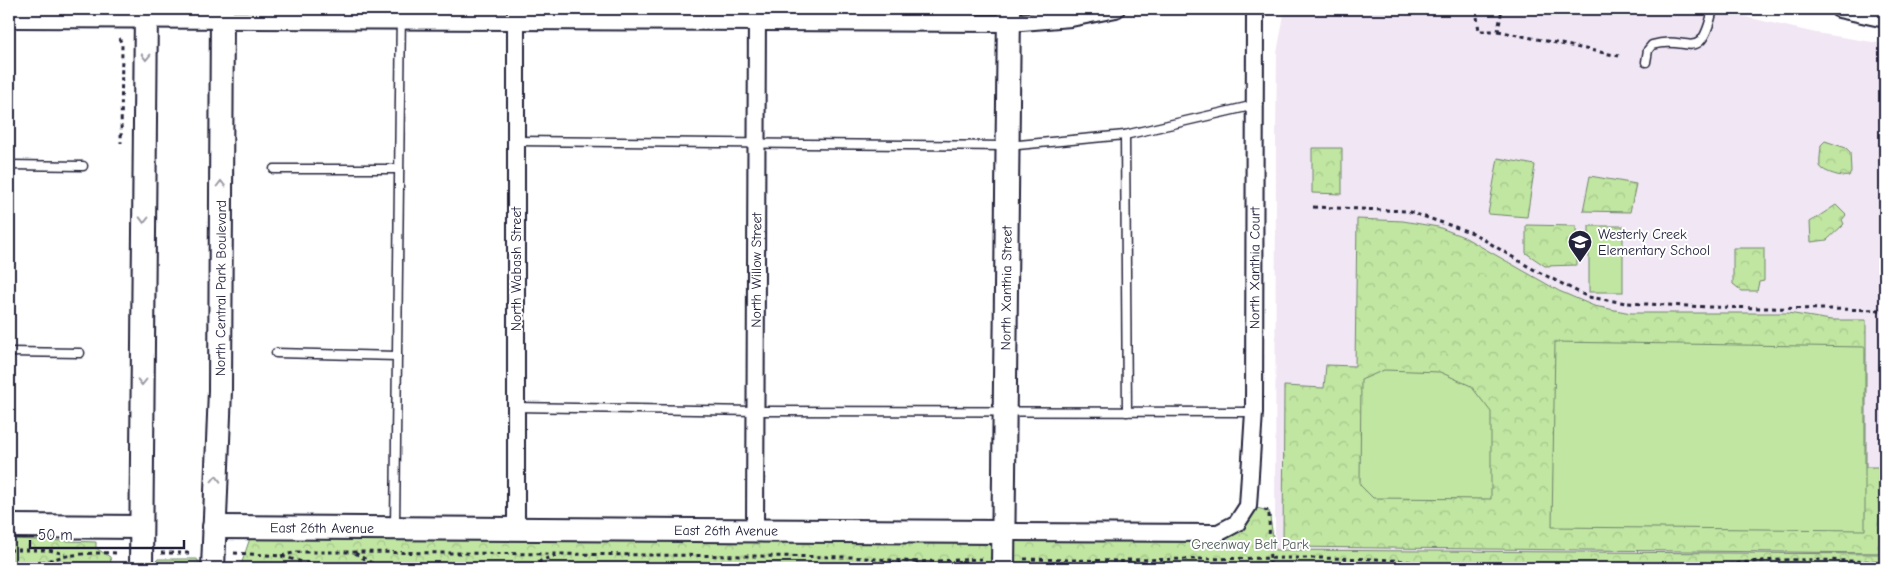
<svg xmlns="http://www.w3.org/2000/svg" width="1894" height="577" font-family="'Comic Neue',sans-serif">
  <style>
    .built { fill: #f1e6f3 }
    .park { fill: url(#park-crowns); stroke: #71846e }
    .pitch { fill: #c0e6a1; stroke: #71846e }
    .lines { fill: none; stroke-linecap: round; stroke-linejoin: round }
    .lane-casing { stroke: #22223b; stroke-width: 11 }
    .street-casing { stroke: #22223b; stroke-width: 20 }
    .secondary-casing { stroke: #22223b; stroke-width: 26 }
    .path { stroke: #22223b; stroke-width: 3; stroke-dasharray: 4 4; stroke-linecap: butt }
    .lane { stroke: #fff; stroke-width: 8 }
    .street { stroke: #fff; stroke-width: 16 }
    .secondary { stroke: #fff; stroke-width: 22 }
    .oneway { stroke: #9c9ca7 }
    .labels { text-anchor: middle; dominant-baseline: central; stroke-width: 4; stroke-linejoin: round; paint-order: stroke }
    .poi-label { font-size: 14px; fill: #22223b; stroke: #fff; text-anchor: start }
    .street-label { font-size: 14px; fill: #22223b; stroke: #fff }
    .park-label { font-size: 14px; fill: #515d5a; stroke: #fff }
  </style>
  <defs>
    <pattern id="park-crowns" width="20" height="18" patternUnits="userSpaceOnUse" patternTransform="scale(1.25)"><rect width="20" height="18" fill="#c0e6a1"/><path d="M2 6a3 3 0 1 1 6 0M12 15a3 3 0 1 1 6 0" fill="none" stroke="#a5c58c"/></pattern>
  </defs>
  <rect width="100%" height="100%" fill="#fff"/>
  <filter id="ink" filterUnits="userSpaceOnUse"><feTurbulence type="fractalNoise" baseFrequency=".02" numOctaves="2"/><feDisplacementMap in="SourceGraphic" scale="10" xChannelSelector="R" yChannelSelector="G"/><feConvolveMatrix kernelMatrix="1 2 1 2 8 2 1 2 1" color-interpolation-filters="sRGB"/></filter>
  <g filter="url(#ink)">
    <!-- built -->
    <polygon class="built" points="1285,9 1711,9 1816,33 1885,44 1885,554 1275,550 1276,140 1277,53"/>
    <!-- park -->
    <g class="park">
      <path d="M1825 141 1846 148 1850 152 1851 172 1849 176C1844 178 1822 172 1820 166 1819 160 1821 151 1821 145Z"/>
      <polygon points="1312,148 1342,148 1342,194 1312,193"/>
      <polygon points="1498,158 1535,165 1527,217 1488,214"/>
      <polygon points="1590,176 1636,184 1630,212 1583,211"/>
      <polygon points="1836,205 1846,215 1842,220 1844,224 1827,240 1811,242 1810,222"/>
      <polygon points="1357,219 1403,221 1438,227 1464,237 1559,291 1594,306 1631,313 1788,313 1831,320 1866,320 1866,467 1885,467 1885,553 1283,547 1284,386 1324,388 1326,365 1355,366"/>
      <polygon points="1526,225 1576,226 1577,265 1545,266 1526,253"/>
      <polygon points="1733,248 1764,248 1764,281 1759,282 1757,291 1742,291 1733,284"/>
      <polygon points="1248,506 1269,511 1275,550 1885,554 1885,568 240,568 253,529 1218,533"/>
      <polygon points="9,539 96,542 96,548 110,557 112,568 9,568"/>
      <polygon points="158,559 197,559 200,564 200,568 154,568 155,562"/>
    </g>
    <!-- pitch -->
    <g class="pitch">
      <rect x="1589" y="226" width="34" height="66"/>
      <polygon points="1555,342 1865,347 1865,530 1552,527"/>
      <polygon points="1384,370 1440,372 1471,386 1491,412 1491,499 1373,498 1360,485 1361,380"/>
    </g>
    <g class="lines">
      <defs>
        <g id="lane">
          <path d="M1646 62 1648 50 1652 45C1689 34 1700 67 1713 9"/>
          <polyline points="1125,135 1127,412"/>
          <polyline points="516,141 1007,146 1125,135 1255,105"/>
          <polyline points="9,165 83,166"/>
          <polyline points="274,169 399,169"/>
          <polyline points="9,352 80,353"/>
          <polyline points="276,353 397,356"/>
          <polyline points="516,407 755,411 1254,412"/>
          <polyline points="395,527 401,9"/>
        </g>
        <g id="street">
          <polyline points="1839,9 1885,19"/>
          <polyline points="9,19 1009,23 1071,18 1116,9"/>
          <polyline points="516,530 516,9"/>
          <path id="s1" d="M755 531 757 9"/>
          <path id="s2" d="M1003 532 1218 533 1237 523 1248 506 1254 412 1255 9"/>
        </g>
        <g id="secondary">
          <polyline points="9,526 141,527"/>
          <path id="s3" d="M214 527 1003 532"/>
          <polyline points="141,568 146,9"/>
          <path id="s4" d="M213 568 220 390 222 9"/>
          <path id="s5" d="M1003 568 1009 9"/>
        </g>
      </defs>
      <!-- lane casing -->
      <use href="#lane" class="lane-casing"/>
      <!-- street casing -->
      <use href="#street" class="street-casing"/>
      <!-- secondary casing -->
      <use href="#secondary" class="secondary-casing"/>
      <!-- path -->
      <g class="path">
        <polyline points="1476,9 1479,31 1498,31 1502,9"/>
        <polyline points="1498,31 1619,56"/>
        <polyline points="119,38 122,44 121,143"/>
        <polyline points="1313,207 1407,211 1473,233 1529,267 1588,297 1626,303 1708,307 1885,310"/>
        <polyline points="1264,510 1269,511 1270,568"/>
        <polyline points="9,550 49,550 65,554"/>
        <polyline points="161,553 192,553"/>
        <polyline points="234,553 281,556 324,568"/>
        <polyline points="355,553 380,568"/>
        <polyline points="281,556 297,552 353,552 851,557 916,562"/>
        <polyline points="1024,559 1119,561 1161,568"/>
        <path d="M1127 560C1192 559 1256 558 1321 558 1359 559 1401 557 1438 568"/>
        <polyline points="914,562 983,559"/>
        <path d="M26 568C57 555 87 552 120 553"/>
        <polyline points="523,568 556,555"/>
        <polyline points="834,568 855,564 900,562"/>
        <path d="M1713 568C1769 555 1828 561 1885 562"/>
      </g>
      <!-- lane -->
      <use href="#lane" class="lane"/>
      <!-- street -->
      <use href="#street" class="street"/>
      <!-- secondary -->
      <use href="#secondary" class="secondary"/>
    </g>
    <!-- one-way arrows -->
    <defs><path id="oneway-chevron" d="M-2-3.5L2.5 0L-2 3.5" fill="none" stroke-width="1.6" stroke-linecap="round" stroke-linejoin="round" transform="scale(1.25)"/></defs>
    <g class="oneway">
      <use href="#oneway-chevron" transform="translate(146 57) rotate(91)"/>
      <use href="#oneway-chevron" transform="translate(221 184) rotate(-90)"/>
      <use href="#oneway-chevron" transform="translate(144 220) rotate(91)"/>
      <use href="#oneway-chevron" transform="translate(142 382) rotate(91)"/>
      <use href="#oneway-chevron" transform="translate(216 479) rotate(-88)"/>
    </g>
  </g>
  <!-- icons -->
  <defs>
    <symbol id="school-pin" viewBox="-11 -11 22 30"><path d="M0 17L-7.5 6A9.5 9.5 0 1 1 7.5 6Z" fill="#22223b" stroke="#fff"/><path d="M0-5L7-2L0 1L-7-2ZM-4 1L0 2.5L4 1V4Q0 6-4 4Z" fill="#fff"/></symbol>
  </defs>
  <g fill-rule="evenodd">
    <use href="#school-pin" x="1566" y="228" width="28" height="38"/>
  </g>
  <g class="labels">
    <!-- poi labels -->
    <g class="poi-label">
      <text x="1598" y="234">Westerly Creek<tspan x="1598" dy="16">Elementary School</tspan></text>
    </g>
    <!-- street labels -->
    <g class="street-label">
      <text stroke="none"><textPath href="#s2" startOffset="495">North Xanthia Court</textPath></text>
      <text transform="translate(516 269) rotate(-90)">North Wabash Street</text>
      <text stroke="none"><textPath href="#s1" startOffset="261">North Willow Street</textPath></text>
      <text stroke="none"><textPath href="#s5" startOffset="280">North Xanthia Street</textPath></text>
      <text stroke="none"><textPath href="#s4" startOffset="280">North Central Park Boulevard</textPath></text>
      <text stroke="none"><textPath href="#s3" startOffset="108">East 26th Avenue</textPath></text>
      <text stroke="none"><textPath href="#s3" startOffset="512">East 26th Avenue</textPath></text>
    </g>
    <!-- park labels -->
    <g class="park-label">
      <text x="1250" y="544">Greenway Belt Park</text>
    </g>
  </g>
  <!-- margin -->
  <rect width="1894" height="577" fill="none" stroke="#fff" stroke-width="30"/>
  <rect x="15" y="15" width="1864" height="547" fill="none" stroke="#22223b" stroke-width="2" filter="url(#ink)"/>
  <!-- scale -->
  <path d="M30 540v8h154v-8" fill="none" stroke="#22223b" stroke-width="2.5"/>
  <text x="38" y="540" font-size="15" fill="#22223b" stroke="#ffffff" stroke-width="4" paint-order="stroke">50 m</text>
</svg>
